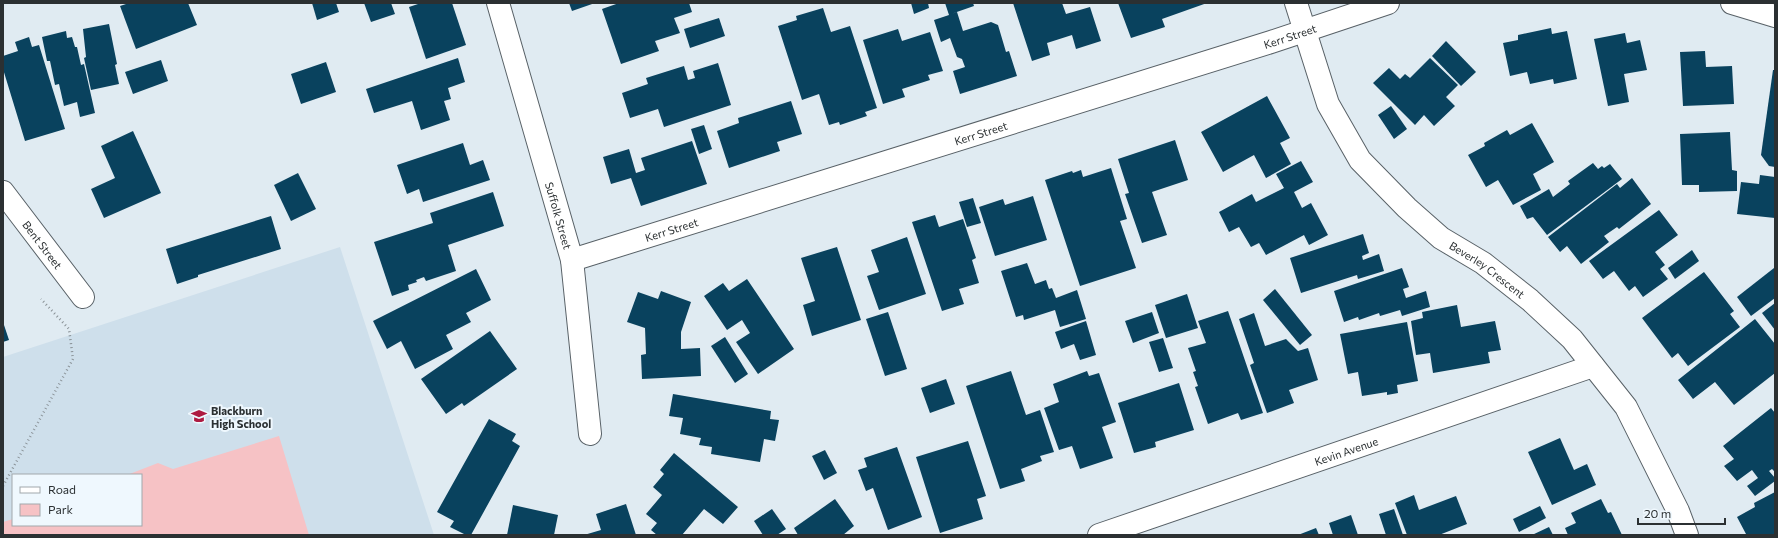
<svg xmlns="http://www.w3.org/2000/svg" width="1778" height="538" font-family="Commissioner,sans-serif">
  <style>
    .built { fill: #cedfeb; fill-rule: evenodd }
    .green { fill: #f6c2c5 }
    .building { fill: #09425e }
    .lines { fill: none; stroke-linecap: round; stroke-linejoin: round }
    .minor-casing { stroke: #586167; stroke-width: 24 }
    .path { stroke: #899196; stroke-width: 2.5; stroke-dasharray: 1 3; stroke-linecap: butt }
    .minor { stroke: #fff; stroke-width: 22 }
    .labels { text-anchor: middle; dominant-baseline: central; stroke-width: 4; stroke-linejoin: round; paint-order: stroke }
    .street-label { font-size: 11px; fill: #2b3032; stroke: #eff8fe }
    .poi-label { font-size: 11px; font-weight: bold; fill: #2b3032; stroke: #eff8fe; text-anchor: start }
  </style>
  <rect width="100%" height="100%" fill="#e0ebf2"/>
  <!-- built -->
  <path class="built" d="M340 247 434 535H3V357ZM13 475H141V525H13Z"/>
  <!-- green -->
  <polygon class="green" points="279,436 309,535 3,535 3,522 13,519 13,525 141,525 141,475 127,475 158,463 173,469"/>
  <!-- building -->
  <g class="building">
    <polygon points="129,3 188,3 197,25 136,49 120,6"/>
    <polygon points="312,3 336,3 339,12 317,20"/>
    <polygon points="364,3 391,3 395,14 371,22"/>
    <polygon points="421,3 452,3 466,45 426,59 409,7"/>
    <polygon points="569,3 595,3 572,11"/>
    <polygon points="619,3 689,3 692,12 674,18 680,33 655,41 659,51 621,64 602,9"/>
    <polygon points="911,3 928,3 929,8 914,14"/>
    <polygon points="945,3 973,3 974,6 951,14 957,12 963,31 991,22 998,25 1006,52 1009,51 1017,76 960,94 953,71 965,67 962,59 957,57 950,38 941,42 934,20 949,15"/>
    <polygon points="1013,3 1062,3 1066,14 1090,7 1101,41 1076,49 1072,35 1047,43 1050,55 1032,61"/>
    <polygon points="1118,3 1207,3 1162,19 1165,27 1131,38"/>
    <polygon points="823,8 831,32 850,26 877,108 865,112 867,116 840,125 839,122 829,125 819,94 802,100 778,26 797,20 796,16"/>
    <polygon points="719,18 725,36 690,48 684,29"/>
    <polygon points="109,24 117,64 115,65 119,84 91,90 84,58 86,57 83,29"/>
    <polygon points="1551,28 1552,34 1567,31 1577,79 1554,84 1553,79 1530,84 1527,72 1510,76 1503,43 1518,40 1518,35"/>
    <polygon points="898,29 902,41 930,32 943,71 928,75 930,80 902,89 905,97 883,104 863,40"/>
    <polygon points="66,31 67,38 72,37 75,47 77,47 81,65 84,64 95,113 80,117 77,102 64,106 59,84 55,85 50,61 47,61 42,37"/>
    <polygon points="1625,33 1627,43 1640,40 1647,70 1624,74 1629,102 1608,106 1594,39"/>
    <polygon points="29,37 32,47 39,45 65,129 25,141 3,69 3,56 18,51 15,42"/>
    <polygon points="1446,41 1476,72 1461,86 1432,56"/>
    <polygon points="1705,51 1706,67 1732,66 1734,104 1683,106 1680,52"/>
    <polygon points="458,58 465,82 448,88 451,99 444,101 450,120 421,130 412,101 374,113 366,89"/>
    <polygon points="1430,58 1458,85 1446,97 1455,106 1434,126 1424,115 1415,125 1373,83 1389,68 1400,79 1405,74 1410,78"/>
    <polygon points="161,60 168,81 133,94 125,72"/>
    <polygon points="326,62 336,92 301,104 291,74"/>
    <polygon points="718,63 731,105 664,127 658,109 630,118 622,93 648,84 646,78 684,66 688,80 695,78 693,71"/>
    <polygon points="1773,70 1775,70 1775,167 1769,166 1761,155"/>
    <polygon points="1267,96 1290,138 1280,143 1291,164 1266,178 1254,155 1223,172 1201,132"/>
    <polygon points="791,101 802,134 777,142 780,151 729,168 717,131 739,123 738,118"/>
    <polygon points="1391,106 1407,129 1394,139 1378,115"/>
    <polygon points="1532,123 1554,162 1533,174 1541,190 1513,205 1498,180 1486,187 1468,155 1485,146 1484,143 1507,130 1510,135"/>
    <polygon points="704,125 712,149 699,154 691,129"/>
    <polygon points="133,131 161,193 104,218 91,189 115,178 101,146"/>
    <polygon points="1730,132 1732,170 1737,171 1737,191 1699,192 1699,185 1682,185 1680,134"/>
    <polygon points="1175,140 1188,180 1152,192 1167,235 1142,243 1125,194 1129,193 1118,159"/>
    <polygon points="692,141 707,184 641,206 631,178 611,184 603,157 629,149 636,173 645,170 641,158"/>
    <polygon points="463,143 470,165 483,160 490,180 423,202 419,189 407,194 397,165"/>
    <polygon points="1301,161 1313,182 1294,192 1302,208 1311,203 1328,235 1309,245 1304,235 1266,255 1259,243 1251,247 1239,227 1229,232 1219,212 1252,194 1256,202 1284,188 1276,174"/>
    <polygon points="1593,163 1598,169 1602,166 1604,168 1610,164 1622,179 1547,235 1533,217 1527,219 1520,206 1549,189 1553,197 1570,184 1568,181"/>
    <polygon points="1111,168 1127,219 1120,221 1136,268 1080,286 1045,180 1072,171 1073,173 1081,170 1083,177"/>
    <polygon points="298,173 316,209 291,221 274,185"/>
    <polygon points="1760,175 1775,177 1775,218 1737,214 1741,182 1759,184"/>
    <polygon points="1632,178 1651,204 1619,229 1617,227 1604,236 1609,242 1581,264 1567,246 1560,252 1548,237 1617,184 1620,188"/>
    <polygon points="493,192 504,226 448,245 456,271 426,281 424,277 416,280 417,282 408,285 409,290 392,296 374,242 433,223 430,213"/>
    <polygon points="1033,196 1047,240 995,256 979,207 1003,199 1005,205"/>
    <polygon points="973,198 981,223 967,227 959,202"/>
    <polygon points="1659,210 1678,235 1655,252 1665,265 1660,269 1668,279 1643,297 1635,286 1629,291 1614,271 1603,279 1589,261"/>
    <polygon points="935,215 939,227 963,219 976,258 972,260 979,283 959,289 964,304 942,311 912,222"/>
    <polygon points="271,216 281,249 198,275 198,277 177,284 166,249"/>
    <polygon points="1363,234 1369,253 1362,256 1363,260 1379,254 1384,271 1358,279 1357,275 1301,293 1290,258"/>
    <polygon points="907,237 926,294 879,310 867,276 879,272 871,250"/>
    <polygon points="837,247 861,320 812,336 803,305 815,301 801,258"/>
    <polygon points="1692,250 1699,261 1675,279 1668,268"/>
    <polygon points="1027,263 1035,284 1046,280 1049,289 1052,288 1056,298 1077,290 1086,319 1060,327 1055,310 1024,320 1023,315 1016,317 1001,271"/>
    <polygon points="1402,268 1409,287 1403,289 1406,298 1426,291 1430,307 1402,316 1400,310 1380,316 1379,313 1359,320 1358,317 1344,322 1334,291"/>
    <polygon points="1774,268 1775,298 1751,316 1737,297"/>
    <polygon points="476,269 491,300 466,313 471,322 446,335 453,349 415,369 401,341 387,349 373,321"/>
    <polygon points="1704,272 1734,311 1730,314 1740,327 1688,366 1678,353 1672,358 1642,318"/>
    <polygon points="747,279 794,349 758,374 736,342 750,333 742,320 727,330 704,296 723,283 729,291"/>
    <polygon points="1275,289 1312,335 1300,345 1263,300"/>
    <polygon points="661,291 691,302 681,332 681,349 700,348 701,376 642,379 641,355 646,354 645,328 627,322 638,292 658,299"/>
    <polygon points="1187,294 1198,328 1166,338 1155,305"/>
    <polygon points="1775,303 1775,330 1762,313"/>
    <polygon points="1457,305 1461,327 1495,321 1501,350 1488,352 1490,363 1433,373 1430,353 1416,355 1411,321 1423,318 1422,312"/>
    <polygon points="1228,311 1263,413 1241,420 1238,413 1208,424 1195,387 1198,386 1193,372 1196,371 1188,348 1206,343 1198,321"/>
    <polygon points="888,312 907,369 885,376 866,319"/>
    <polygon points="1152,312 1159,333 1133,343 1125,321"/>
    <polygon points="1254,313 1265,346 1286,339 1298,351 1308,348 1318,380 1289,390 1294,403 1267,413 1250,365 1254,363 1239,319"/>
    <polygon points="1755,319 1775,344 1775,373 1734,405 1715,382 1693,399 1678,380"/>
    <polygon points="1086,321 1096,355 1080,360 1074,344 1061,349 1055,332"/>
    <polygon points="3,322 9,340 3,342"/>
    <polygon points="1407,322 1418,381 1397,385 1398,393 1387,395 1387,392 1362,396 1358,372 1348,374 1340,334"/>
    <polygon points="490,331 517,369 464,406 462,403 446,414 421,379"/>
    <polygon points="725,337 748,374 735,383 711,346"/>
    <polygon points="1163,338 1173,368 1159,372 1149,342"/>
    <polygon points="1011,371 1026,415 1040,410 1054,452 1040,456 1042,461 1021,469 1025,481 1000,489 966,386"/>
    <polygon points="1087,371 1089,376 1099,373 1116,422 1102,427 1113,458 1080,469 1072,446 1059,450 1044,408 1059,402 1053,384"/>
    <polygon points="946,379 955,404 930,413 921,388"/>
    <polygon points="1179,383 1194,430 1155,442 1156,447 1134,453 1118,403"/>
    <polygon points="673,394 771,411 770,419 779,420 775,441 764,439 760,462 711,454 712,447 699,445 701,438 680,434 683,418 669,416"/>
    <polygon points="1771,408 1775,413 1775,472 1772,469 1769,471 1775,478 1775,481 1755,496 1747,486 1758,478 1752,470 1737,481 1724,466 1734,459 1723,446"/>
    <polygon points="489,419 516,434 512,441 520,446 471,535 466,535 450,527 454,521 437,512"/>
    <polygon points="1560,438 1574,470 1587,464 1596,485 1552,505 1528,452"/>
    <polygon points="968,441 986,496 977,499 983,519 940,533 916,457"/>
    <polygon points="897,447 922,517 888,530 873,488 866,491 858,470 867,467 864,458"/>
    <polygon points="825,450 837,473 824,480 812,456"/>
    <polygon points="674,453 738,507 723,524 704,509 682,535 657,535 651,530 657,523 646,514 662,495 653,487 664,474 660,470"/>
    <polygon points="1775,492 1775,535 1744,535 1746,534 1737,517 1755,507 1754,503"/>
    <polygon points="1414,495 1419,510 1456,496 1467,524 1439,535 1407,535 1395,503"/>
    <polygon points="835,499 854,526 843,535 798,535 794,528"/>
    <polygon points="1601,499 1608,513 1611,512 1622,535 1568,535 1565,528 1576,523 1571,513"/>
    <polygon points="626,504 636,535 584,535 601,530 596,514"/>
    <polygon points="513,505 558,515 554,535 507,535"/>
    <polygon points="1540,506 1546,518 1519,532 1513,519"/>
    <polygon points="772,509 786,529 777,535 763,535 754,521"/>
    <polygon points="1394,509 1403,535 1386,535 1379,514"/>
    <polygon points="1351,515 1358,535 1333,535 1329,523"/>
    <polygon points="1549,527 1553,535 1532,535"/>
    <polygon points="1316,528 1319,535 1298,535"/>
  </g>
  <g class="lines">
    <defs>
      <g id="minor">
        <path id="s1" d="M498 3 572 260 590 434"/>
        <path id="s2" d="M1296 3 1328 104 1360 160 1407 208 1441 238 1483 263 1530 300 1572 339 1626 407 1678 511 1687 535"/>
        <polyline points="1732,3 1775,16"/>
        <path id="s3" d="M3 192 83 297"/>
        <path id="s4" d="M572 260 1271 42 1388 3"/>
        <path id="s5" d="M1099 535 1593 366"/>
      </g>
    </defs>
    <!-- minor casing -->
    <use href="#minor" class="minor-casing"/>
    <!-- path -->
    <polyline class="path" points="3,486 73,359 69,329 41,299"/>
    <!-- minor -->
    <use href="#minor" class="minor"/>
  </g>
  <!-- icons -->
  <defs>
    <symbol id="school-bare" viewBox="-9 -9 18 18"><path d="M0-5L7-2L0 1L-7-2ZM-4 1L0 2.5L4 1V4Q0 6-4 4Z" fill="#ae1b41" stroke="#eff8fe" stroke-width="2.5" paint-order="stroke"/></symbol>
  </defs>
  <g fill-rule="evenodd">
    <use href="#school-bare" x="188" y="405" width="22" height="22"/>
  </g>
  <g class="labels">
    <!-- street labels -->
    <g class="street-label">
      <text stroke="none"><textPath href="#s4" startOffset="752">Kerr Street</textPath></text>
      <text stroke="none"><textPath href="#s4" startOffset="428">Kerr Street</textPath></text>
      <text stroke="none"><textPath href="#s1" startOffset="221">Suffolk Street</textPath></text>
      <text stroke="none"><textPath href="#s4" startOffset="104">Kerr Street</textPath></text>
      <text stroke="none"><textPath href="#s3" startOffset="66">Bent Street</textPath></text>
      <text stroke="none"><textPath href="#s2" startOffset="339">Beverley Crescent</textPath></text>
      <text stroke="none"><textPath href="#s5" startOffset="261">Kevin Avenue</textPath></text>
    </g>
    <!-- poi labels -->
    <g class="poi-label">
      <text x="211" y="410">Blackburn<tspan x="211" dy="13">High School</tspan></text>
    </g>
  </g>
  <!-- border -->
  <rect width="1778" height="538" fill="none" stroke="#2b3032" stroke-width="8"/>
  <!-- legend -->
  <rect x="12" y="474" width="130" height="52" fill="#eff8fe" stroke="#a1a8ac"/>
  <rect x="20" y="487" width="20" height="6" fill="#ffffff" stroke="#a1a8ac"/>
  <text x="48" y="494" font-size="12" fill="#2b3032">Road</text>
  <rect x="20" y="504" width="20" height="12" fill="#f6c2c5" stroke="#a1a8ac"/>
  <text x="48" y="514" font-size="12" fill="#2b3032">Park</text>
  <!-- scale -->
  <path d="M1638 518v6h87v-6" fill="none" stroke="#2b3032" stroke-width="2"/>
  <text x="1644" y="518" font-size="12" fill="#2b3032" stroke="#eff8fe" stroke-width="3" paint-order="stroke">20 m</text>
</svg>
